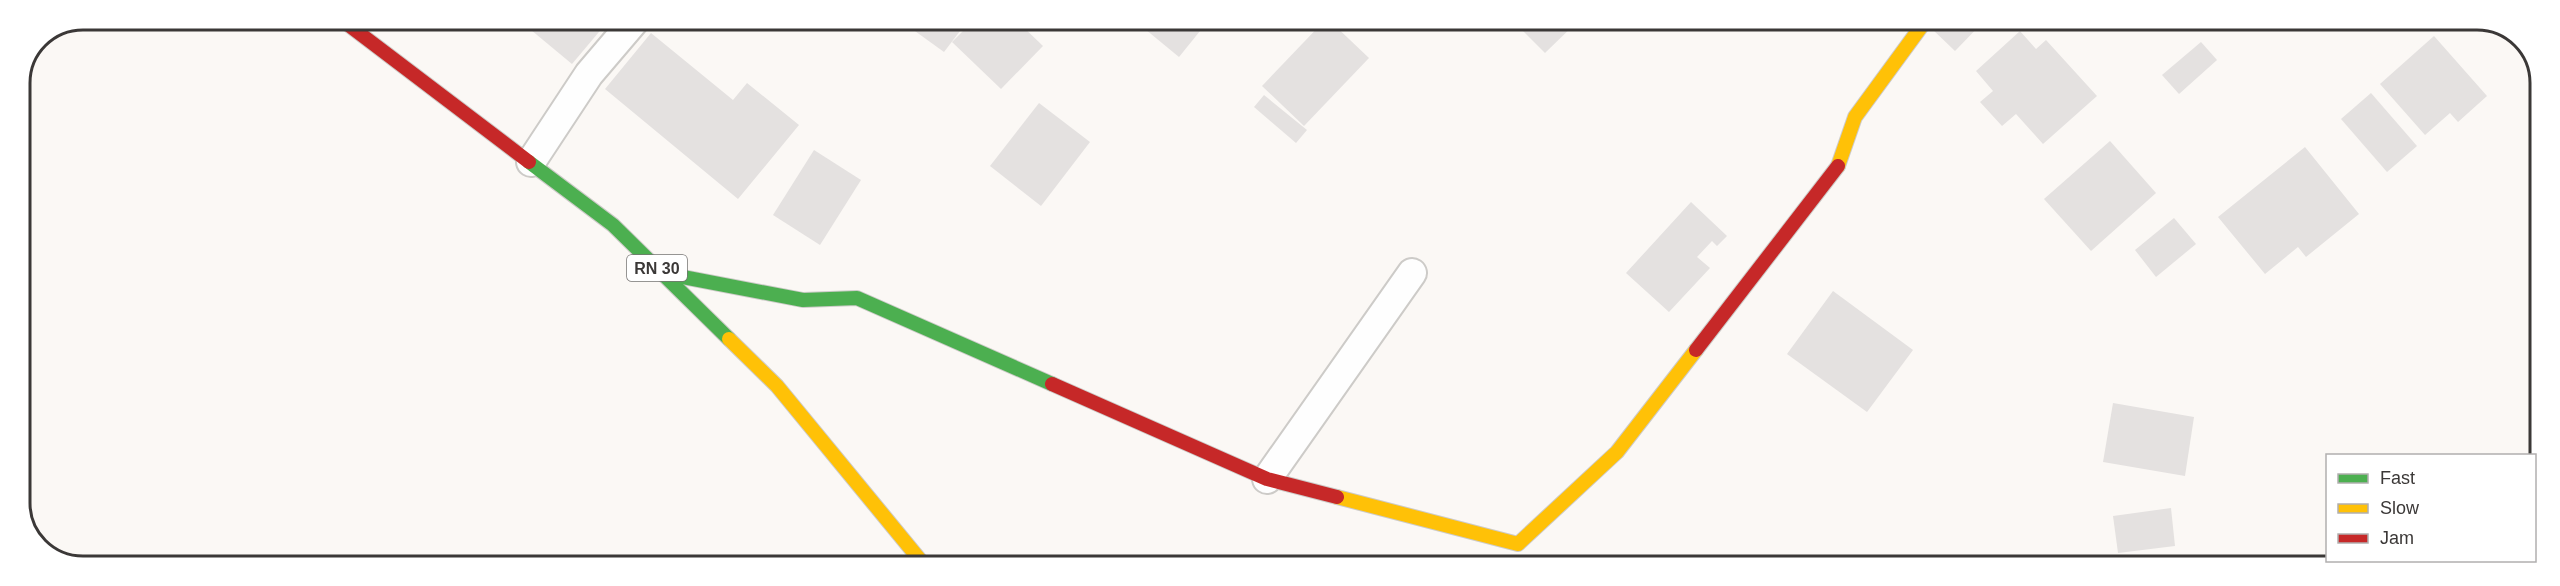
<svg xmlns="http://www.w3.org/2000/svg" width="2560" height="586" font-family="Helvetica,sans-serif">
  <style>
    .building { fill: #e4e1e0 }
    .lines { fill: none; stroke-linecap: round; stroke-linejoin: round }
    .street-casing { stroke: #cdcbc8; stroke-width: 32 }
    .fast-casing { stroke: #cdcbc8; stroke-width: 16 }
    .slow-casing { stroke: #cdcbc8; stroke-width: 16 }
    .jam-casing { stroke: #cdcbc8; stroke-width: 16 }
    .street { stroke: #fefefe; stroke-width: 28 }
    .fast { stroke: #4caf50; stroke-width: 14 }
    .slow { stroke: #ffc107; stroke-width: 14 }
    .jam { stroke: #c62828; stroke-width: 14 }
    .labels { text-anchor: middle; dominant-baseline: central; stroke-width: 4.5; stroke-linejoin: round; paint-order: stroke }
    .shield { fill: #fff; stroke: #767473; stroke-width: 1.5 }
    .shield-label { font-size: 16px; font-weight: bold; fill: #3b3837 }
    .rim { fill: none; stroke: #3b3837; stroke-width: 3 }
  </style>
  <rect width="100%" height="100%" fill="#fbf8f5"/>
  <!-- building -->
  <g class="building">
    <polygon points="519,20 609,20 572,64"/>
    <polygon points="913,20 945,20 960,31 944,52 908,26"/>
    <polygon points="974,20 1016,20 1043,46 1001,89 952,42"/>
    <polygon points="1153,20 1187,20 1200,31 1179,57 1145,29"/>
    <polygon points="1325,20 1329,20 1369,58 1304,126 1262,86"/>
    <polygon points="1512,20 1579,20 1545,53"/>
    <polygon points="1936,20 1984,21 1955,51 1930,27"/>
    <polygon points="2020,31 2036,49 2046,40 2097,96 2043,144 2016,114 2002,126 1980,102 1993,91 1976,71"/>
    <polygon points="651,33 733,100 747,83 799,125 738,199 605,89"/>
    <polygon points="2434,36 2487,96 2458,122 2450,113 2425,135 2380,84"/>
    <polygon points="2201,42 2217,60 2179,94 2162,75"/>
    <polygon points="2371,93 2417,146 2387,172 2341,119"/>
    <polygon points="1264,95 1307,130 1296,143 1254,107"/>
    <polygon points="1039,103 1090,142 1041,206 990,166"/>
    <polygon points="2110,141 2156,193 2091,251 2044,199"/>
    <polygon points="2305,147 2359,214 2306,257 2298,247 2265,274 2218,217"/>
    <polygon points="814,150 861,180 820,245 773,215"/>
    <polygon points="1691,202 1727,236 1717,246 1712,241 1697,257 1710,268 1669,312 1626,273"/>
    <polygon points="2174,218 2196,244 2156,277 2135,250"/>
    <polygon points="1833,291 1913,350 1867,412 1787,354"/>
    <polygon points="2113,403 2194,417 2185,476 2103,462"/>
    <polygon points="2171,508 2175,546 2118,553 2113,516"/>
  </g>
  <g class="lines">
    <defs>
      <g id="street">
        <polyline points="531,162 589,74 635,20"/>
        <polyline points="1267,479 1412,273"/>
      </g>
      <g id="fast">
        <polyline points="529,162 613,225 729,339"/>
        <polyline points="662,273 803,300 857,298 1052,384"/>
      </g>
      <g id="slow">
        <polyline points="1838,166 1855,117 1926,20"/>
        <polyline points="729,339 777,386 925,566"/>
        <polyline points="1337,497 1518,544 1617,452 1696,350"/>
      </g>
      <g id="jam">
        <polyline points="342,20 529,162"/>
        <polyline points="1696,350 1838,166"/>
        <polyline points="1052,384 1267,479 1337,497"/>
      </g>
    </defs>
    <!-- street casing -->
    <use href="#street" class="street-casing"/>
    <!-- fast casing -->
    <use href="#fast" class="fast-casing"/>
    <!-- slow casing -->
    <use href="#slow" class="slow-casing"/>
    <!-- jam casing -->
    <use href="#jam" class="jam-casing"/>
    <!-- street -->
    <use href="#street" class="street"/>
    <!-- fast -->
    <use href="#fast" class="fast"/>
    <!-- slow -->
    <use href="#slow" class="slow"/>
    <!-- jam -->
    <use href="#jam" class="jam"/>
  </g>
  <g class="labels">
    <!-- shield labels -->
    <rect class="shield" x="627" y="255" width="60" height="26" rx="4.5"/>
    <g class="shield-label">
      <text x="657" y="268">RN 30</text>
    </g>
  </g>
  <!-- crop -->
  <path d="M0 0H2560V586H0ZM83 30H2477A53 53 0 0 1 2530 83V503A53 53 0 0 1 2477 556H83A53 53 0 0 1 30 503V83A53 53 0 0 1 83 30Z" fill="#fff" fill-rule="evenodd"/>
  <path class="rim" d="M83 30H2477A53 53 0 0 1 2530 83V503A53 53 0 0 1 2477 556H83A53 53 0 0 1 30 503V83A53 53 0 0 1 83 30Z"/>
  <!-- legend -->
  <rect x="2326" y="454" width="210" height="108" fill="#ffffff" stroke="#b1afaf" stroke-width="1.5"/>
  <rect x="2338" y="474" width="30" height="9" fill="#4caf50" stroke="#b1afaf" stroke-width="1.5"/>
  <text x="2380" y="484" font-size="18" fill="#3b3837">Fast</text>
  <rect x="2338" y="504" width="30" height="9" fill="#ffc107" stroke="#b1afaf" stroke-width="1.5"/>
  <text x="2380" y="514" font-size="18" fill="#3b3837">Slow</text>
  <rect x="2338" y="534" width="30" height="9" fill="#c62828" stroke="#b1afaf" stroke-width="1.5"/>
  <text x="2380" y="544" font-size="18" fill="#3b3837">Jam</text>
</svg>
